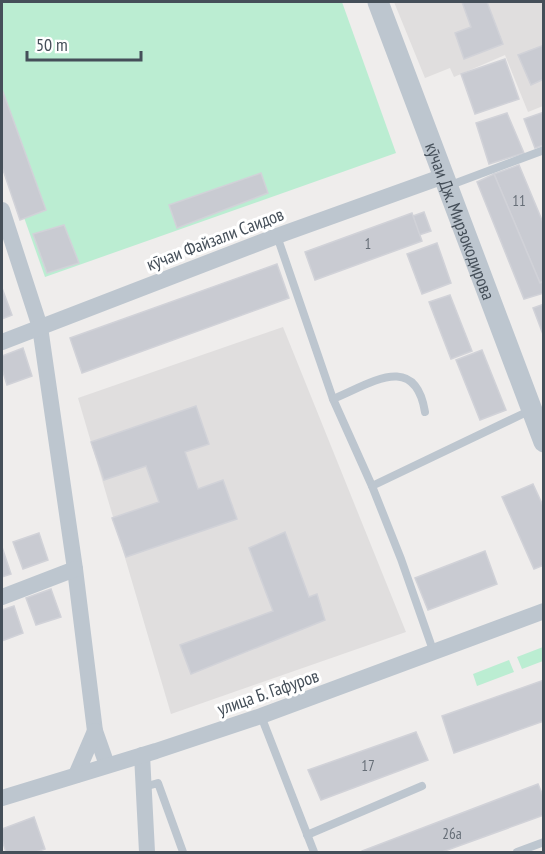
<svg xmlns="http://www.w3.org/2000/svg" width="545" height="854" font-family="'PT Sans Narrow',sans-serif">
  <style>
    .education { fill: #e0dede }
    .green { fill: #bbedd2 }
    .building { fill: #c9cbd2; stroke: #d1d2d8; stroke-width: 1.5 }
    .lines { fill: none; stroke-linecap: round; stroke-linejoin: round }
    .service { stroke: #bdc6cf; stroke-width: 8 }
    .minor { stroke: #bdc6cf; stroke-width: 16 }
    .tertiary { stroke: #bdc6cf; stroke-width: 21 }
    .labels { text-anchor: middle; dominant-baseline: central; stroke-width: 6; stroke-linejoin: round; paint-order: stroke }
    .number-label { font-size: 15px; fill: #666e77 }
    .street-label { font-size: 18px; fill: #454f59; stroke: #fff }
  </style>
  <rect width="100%" height="100%" fill="#efedec"/>
  <!-- education -->
  <g class="education">
    <polygon points="394,2 543,2 543,106 528,112 505,55 454,77 450,68 425,78"/>
    <polygon points="283,327 406,632 171,714 78,398"/>
  </g>
  <!-- green -->
  <g class="green">
    <polygon points="5,2 342,2 396,153 45,277 2,155 2,3"/>
    <polygon points="543,647 543,661 522,669 517,657"/>
    <polygon points="509,660 514,672 477,686 473,674"/>
  </g>
  <!-- building -->
  <g class="building">
    <polygon points="462,2 487,2 503,44 464,59 455,33 471,27"/>
    <polygon points="544,45 544,79 531,85 518,55"/>
    <polygon points="505,59 519,99 475,114 461,74"/>
    <polygon points="2,89 46,210 20,220 2,167"/>
    <polygon points="544,112 544,145 535,148 524,119"/>
    <polygon points="507,113 524,153 489,164 476,123"/>
    <polygon points="519,165 544,225 544,281 540,283 494,174"/>
    <polygon points="261,173 268,193 177,228 169,205"/>
    <polygon points="494,174 540,283 544,281 544,293 524,299 477,182"/>
    <polygon points="424,212 431,231 419,235 413,216"/>
    <polygon points="412,213 422,241 315,280 305,252"/>
    <polygon points="64,225 79,263 47,273 33,234"/>
    <polygon points="437,243 451,283 422,294 407,254"/>
    <polygon points="277,264 289,298 82,373 70,338"/>
    <polygon points="2,288 12,315 2,319"/>
    <polygon points="450,295 472,351 451,359 429,302"/>
    <polygon points="544,304 544,337 533,308"/>
    <polygon points="23,348 32,376 7,385 2,369 2,356"/>
    <polygon points="482,350 506,410 480,420 456,360"/>
    <polygon points="196,406 209,444 185,452 198,489 223,480 237,519 126,557 112,518 159,502 146,466 104,480 91,442"/>
    <polygon points="533,484 544,508 544,565 534,569 502,497"/>
    <polygon points="285,532 309,597 317,594 325,620 191,674 180,645 273,611 249,548"/>
    <polygon points="39,533 48,560 23,569 13,542"/>
    <polygon points="2,547 11,574 2,577"/>
    <polygon points="485,551 497,584 428,610 415,578"/>
    <polygon points="51,589 61,617 36,625 26,598"/>
    <polygon points="14,606 23,633 2,641 2,610"/>
    <polygon points="544,680 544,721 454,753 442,716"/>
    <polygon points="416,732 428,760 321,800 308,770"/>
    <polygon points="538,784 544,798 544,815 442,852 362,852 362,851"/>
    <polygon points="34,817 45,849 36,852 6,852 2,840 2,829"/>
  </g>
  <g class="lines">
    <!-- service -->
    <g class="service">
      <polyline points="448,186 544,150"/>
      <polyline points="277,236 333,399 372,486"/>
      <path d="M333 399C370 384 415 351 425 412"/>
      <polyline points="434,653 401,559 372,486 531,410"/>
      <polyline points="261,716 314,852"/>
      <polyline points="144,787 158,783 183,852"/>
      <polyline points="307,835 422,786"/>
      <polyline points="517,852 544,842"/>
    </g>
    <!-- minor -->
    <g class="minor">
      <polyline points="2,210 40,327 75,569 95,731 107,765"/>
      <polyline points="2,342 277,236 444,176"/>
      <polyline points="2,597 75,569"/>
      <polyline points="142,755 147,852"/>
      <polyline points="76,775 95,731"/>
      <polyline points="2,798 156,751 261,716 544,611"/>
    </g>
    <!-- tertiary -->
    <path class="tertiary" id="s1" d="M378 2 544 442"/>
  </g>
  <g class="labels">
    <!-- number labels -->
    <g class="number-label">
      <text x="519" y="200">11</text>
      <text x="368" y="243">1</text>
      <text x="368" y="765">17</text>
      <text x="452" y="833">26а</text>
    </g>
    <!-- street labels -->
    <g class="street-label">
      <text stroke="none"><textPath href="#s1" startOffset="234">кӯчаи Дж. Мирзокодирова</textPath></text>
      <text transform="translate(215 239) rotate(-21)">кӯчаи Файзали Саидов</text>
      <text transform="translate(268 692) rotate(-19)">улица Б. Гафуров</text>
    </g>
  </g>
  <!-- border -->
  <rect width="545" height="854" fill="none" stroke="#454f59" stroke-width="6"/>
  <!-- scale -->
  <path d="M27 51v9h114v-9" fill="none" stroke="#454f59" stroke-width="3"/>
  <text x="36" y="51" font-size="18" fill="#454f59" stroke="#ffffff" stroke-width="4.5" paint-order="stroke">50 m</text>
</svg>
